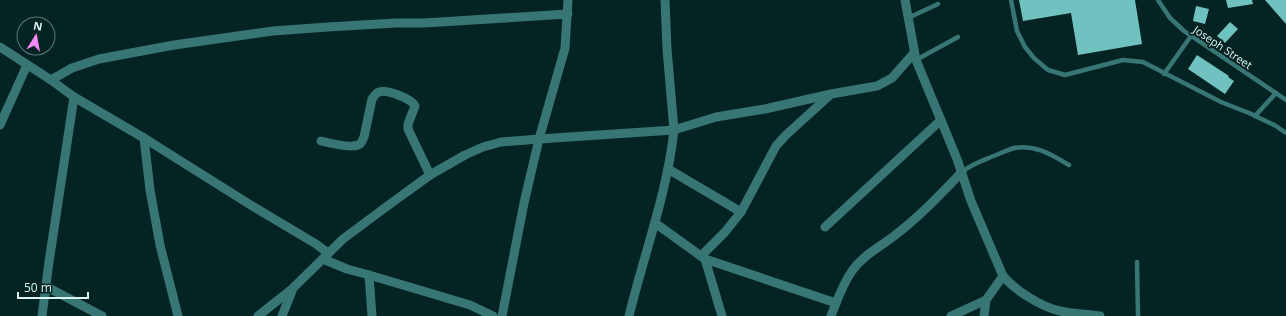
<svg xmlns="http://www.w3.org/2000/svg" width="1286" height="316" font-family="'Open Sans',sans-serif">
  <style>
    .building { fill: #70c2c1 }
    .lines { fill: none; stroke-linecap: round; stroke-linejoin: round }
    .service { stroke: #387675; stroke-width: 4.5 }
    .minor { stroke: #387675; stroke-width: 9 }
    .labels { text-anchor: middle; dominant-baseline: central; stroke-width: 4; stroke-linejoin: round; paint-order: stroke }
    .street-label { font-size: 11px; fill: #dff5f4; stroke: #042323 }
  </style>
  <rect width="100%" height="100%" fill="#042323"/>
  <!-- building -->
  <g class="building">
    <polygon points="1019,0 1135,0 1142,44 1078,55 1071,13 1023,21"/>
    <polygon points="1226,0 1252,0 1253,4 1228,8"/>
    <polygon points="1265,0 1286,0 1286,24"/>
    <polygon points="1196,6 1209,9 1205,24 1193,21"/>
    <polygon points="1230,22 1238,29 1225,43 1217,36"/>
    <polygon points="1197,55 1229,76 1228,77 1234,81 1225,94 1188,69"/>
  </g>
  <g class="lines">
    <!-- service -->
    <g class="service">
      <polyline points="1011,0 1017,31 1025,47 1034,58 1048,70 1065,75 1123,60 1143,62 1221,102 1249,113 1276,126 1286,133"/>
      <polyline points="1158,0 1170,18 1184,31 1286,100"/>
      <polyline points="908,18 938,4"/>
      <polyline points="916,60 958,37"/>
      <polyline points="1164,74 1191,36"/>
      <polyline points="1255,116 1276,93"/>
      <path d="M962 172C970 165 981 161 991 157 999 154 1007 150 1014 148 1035 144 1052 155 1069 165"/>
      <polyline points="1137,262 1138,316"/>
    </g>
    <!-- minor -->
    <g class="minor">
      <path d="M905 0 916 60 957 159 971 201 1003 276C1015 290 1041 307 1060 311 1073 314 1087 314 1100 316"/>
      <polyline points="0,47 51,80 74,97 144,138 249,204 316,244 328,253"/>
      <polyline points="51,80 72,68 99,59 174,45 273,31 328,27 396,23 424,23 568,14"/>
      <polyline points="0,125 27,65"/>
      <polyline points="144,138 150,190 160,245 178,316"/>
      <path d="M321 141C329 143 351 148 358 145 362 144 362 140 364 137L372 99C374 96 376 93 379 92 387 89 412 99 415 106L408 124V129L430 175"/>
      <polyline points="668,169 741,212"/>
      <polyline points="655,223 705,259 836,303"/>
      <polyline points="825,227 941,120"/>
      <polyline points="701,256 725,232 741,212 776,146 786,135 830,95"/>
      <polyline points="323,259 347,269 369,275 470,305 493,316"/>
      <polyline points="705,259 722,316"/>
      <polyline points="369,275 372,316"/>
      <polyline points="45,286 102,316"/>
      <polyline points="42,316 49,262 74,97"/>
      <polyline points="258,316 292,289 343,239 386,207 430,175 465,155 483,147 501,142 539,139 674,130 716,117 765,109 831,94 877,86 892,78 914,53"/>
      <polyline points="282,316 292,291"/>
      <polyline points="502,316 524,203 539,139 565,48 568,0"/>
      <path d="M629 316C644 254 667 194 674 130L667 49 665 0"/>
      <path d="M831 316C837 301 842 285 852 271 862 256 880 247 894 236 919 217 940 195 962 172"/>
      <polyline points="951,316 986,300"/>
      <polyline points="984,316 986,300 1003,276"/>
    </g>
  </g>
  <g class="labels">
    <!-- street labels -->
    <g class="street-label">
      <text transform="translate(1223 47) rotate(34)">Joseph Street</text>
    </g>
  </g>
  <!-- north arrow -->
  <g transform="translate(36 36) rotate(11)"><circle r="19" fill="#042323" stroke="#5c7777"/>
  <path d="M0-3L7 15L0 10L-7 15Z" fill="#f18bf5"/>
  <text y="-6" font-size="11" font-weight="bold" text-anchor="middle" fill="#dff5f4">N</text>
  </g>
  <!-- scale -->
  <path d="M18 292v6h70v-6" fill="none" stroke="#dff5f4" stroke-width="2"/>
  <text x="24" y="292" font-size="12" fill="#dff5f4" stroke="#042323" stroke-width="3" paint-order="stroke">50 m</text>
</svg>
